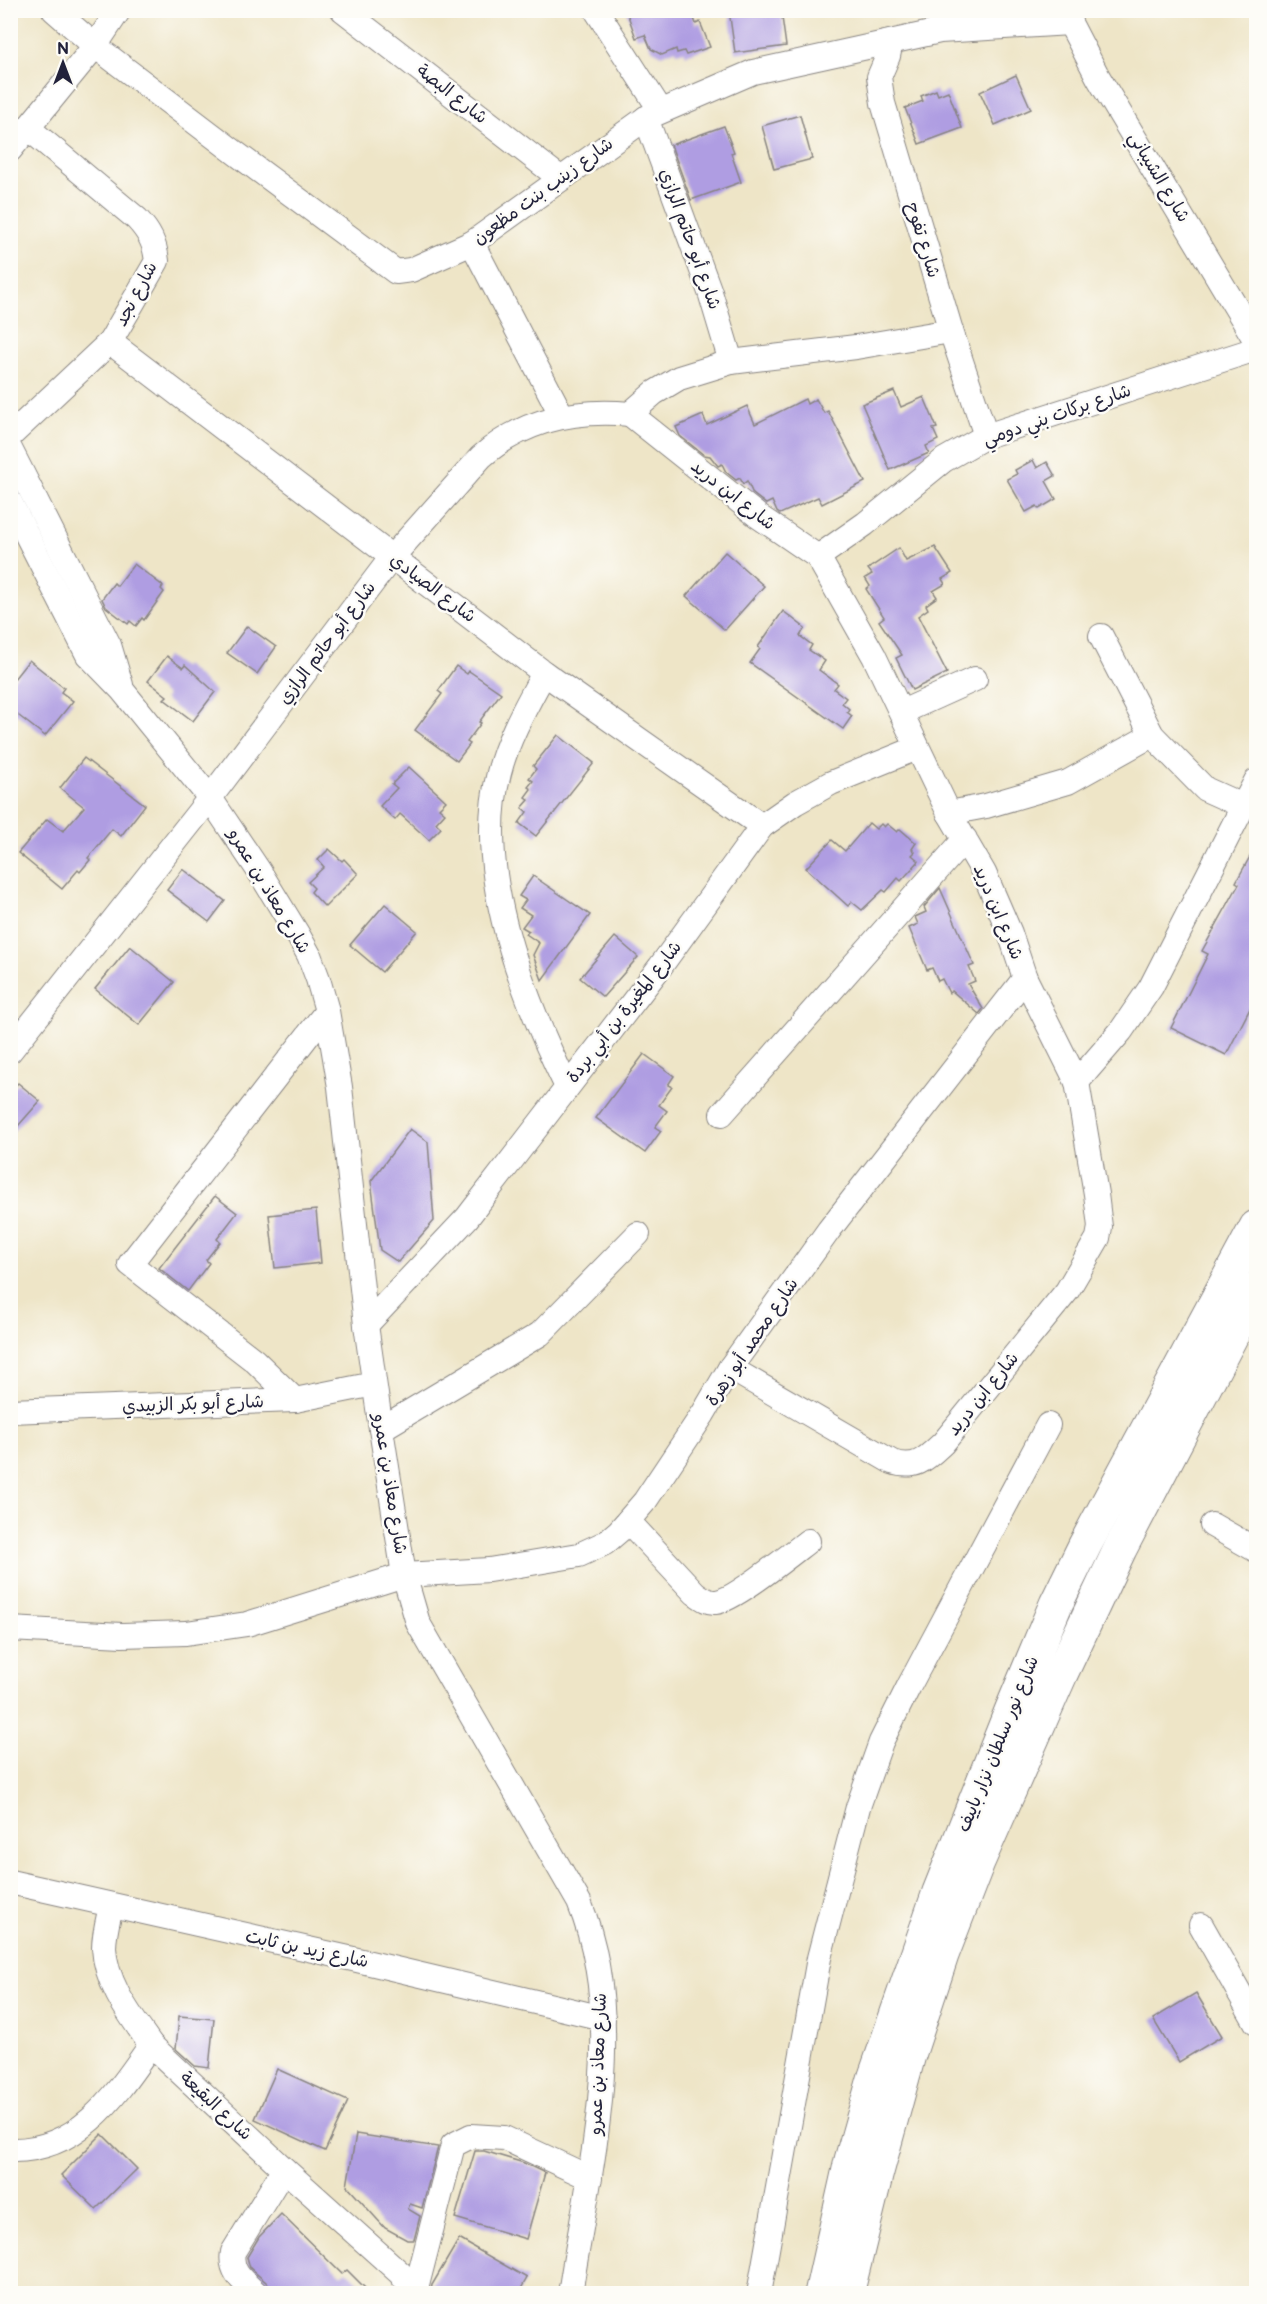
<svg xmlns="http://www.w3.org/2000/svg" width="1267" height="2304" font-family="'Balsamiq Sans','Playpen Sans Arabic',sans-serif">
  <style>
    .building { fill: #af9de2 }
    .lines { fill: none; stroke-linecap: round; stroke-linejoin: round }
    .minor-casing { stroke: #888481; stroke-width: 26 }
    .secondary-casing { stroke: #888481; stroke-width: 35 }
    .minor { stroke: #fff; stroke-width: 24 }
    .secondary { stroke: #fff; stroke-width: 33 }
    .labels { text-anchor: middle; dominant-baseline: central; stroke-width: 5; stroke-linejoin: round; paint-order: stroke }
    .street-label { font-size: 18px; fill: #22223b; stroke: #fdfcf7 }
  </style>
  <rect width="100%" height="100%" fill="#fdfcf7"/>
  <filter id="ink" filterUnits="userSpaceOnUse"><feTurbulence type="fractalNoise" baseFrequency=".0167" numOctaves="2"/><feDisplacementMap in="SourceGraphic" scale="12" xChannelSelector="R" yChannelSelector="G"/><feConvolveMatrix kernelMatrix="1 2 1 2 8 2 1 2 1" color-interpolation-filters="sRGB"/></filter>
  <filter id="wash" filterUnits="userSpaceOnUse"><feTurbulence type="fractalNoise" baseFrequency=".008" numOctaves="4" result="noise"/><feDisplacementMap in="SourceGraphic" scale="24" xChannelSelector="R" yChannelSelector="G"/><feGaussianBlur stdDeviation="1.35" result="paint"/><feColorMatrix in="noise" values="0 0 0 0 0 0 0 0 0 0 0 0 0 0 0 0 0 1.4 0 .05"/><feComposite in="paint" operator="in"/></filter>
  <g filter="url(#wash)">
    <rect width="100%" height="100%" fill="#eee5c7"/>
    <g id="blocks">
      <!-- building -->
      <g class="building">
        <polygon points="626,10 691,10 696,24 700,22 710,47 686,55 684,51 677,53 676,49 662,55 651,49 645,35 636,38"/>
        <polygon points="729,10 781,10 786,46 735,53"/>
        <polygon points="1016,75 1031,109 995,125 980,92"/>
        <polygon points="936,90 938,95 948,91 962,128 919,144 905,108 923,101 921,96"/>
        <polygon points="800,115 812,159 774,169 762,126"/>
        <polygon points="724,126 734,152 731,153 741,182 691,200 671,145"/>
        <polygon points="894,391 901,407 924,397 937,428 933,429 938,440 926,446 929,453 890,470 862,404"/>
        <polygon points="805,399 807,404 816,399 824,413 828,411 865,482 822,504 818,497 780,514 777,512 772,501 766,504 753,494 747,481 743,484 740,478 736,480 726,472 722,464 718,466 710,456 704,455 680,436 676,427 703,415 707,425 747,406 755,424"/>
        <polygon points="1033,460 1037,468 1047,462 1055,476 1046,481 1056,499 1039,509 1037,506 1026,512 1007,479 1017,474 1015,470"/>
        <polygon points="935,547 952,573 942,579 945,584 933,591 937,597 926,605 928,609 918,616 947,673 912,690 896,658 902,655 879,621 884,617 866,589 870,586 865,578 872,574 868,569 899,548 906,561"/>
        <polygon points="725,552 764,586 725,630 686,596"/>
        <polygon points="134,564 163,586 161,589 164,592 144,620 142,618 136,626 130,621 128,624 106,607 102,599 114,583 117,586"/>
        <polygon points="783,611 805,628 800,636 812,645 809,650 825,661 819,670 838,684 834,689 846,698 842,703 849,709 847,712 852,716 843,729 750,663 760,649 758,647"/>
        <polygon points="247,626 276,647 257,674 227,653"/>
        <polygon points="167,656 183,668 185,665 215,692 193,721 164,699 167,696 148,681"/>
        <polygon points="29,660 64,688 61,692 73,701 45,736 10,709 10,684"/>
        <polygon points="456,666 467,674 469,671 501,693 479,722 481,723 467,742 470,744 457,761 415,730 442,694 438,691"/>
        <polygon points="558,735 594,763 536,836 519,823 527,812 522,808 529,800 525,797 531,789 528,787 533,781 529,778 536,769 533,766"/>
        <polygon points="84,758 145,805 121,836 112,829 88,858 90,860 80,872 78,870 62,889 18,853 47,819 63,831 84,807 60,788"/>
        <polygon points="409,767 446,801 439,808 445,813 436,823 441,828 429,840 400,814 395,820 380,806 397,788 392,784"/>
        <polygon points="869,823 876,829 881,824 884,827 887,824 897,832 900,829 916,843 912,849 915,852 912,855 919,861 901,881 898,878 886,892 883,890 862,910 852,902 848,906 806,868 832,840 845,851"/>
        <polygon points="1257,844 1257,995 1226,1055 1171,1028 1208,954 1202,951 1239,884 1236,882"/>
        <polygon points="329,849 342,861 344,859 358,874 325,907 311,892 314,888 308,882 324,867 318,860"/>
        <polygon points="183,869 225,901 209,922 167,890"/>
        <polygon points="533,876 590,915 542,980 533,955 539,943 526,934 529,931 522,927 531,915 520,908 526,900 519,896"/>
        <polygon points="940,888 974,965 969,967 975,981 968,984 983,1009 979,1014 952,991 949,993 942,979 938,981 932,968 927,970 909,928 918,924 915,917 926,912 924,907"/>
        <polygon points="385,904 417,931 382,972 350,945"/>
        <polygon points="615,937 638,957 603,997 580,978"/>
        <polygon points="130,946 174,982 139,1025 95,989"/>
        <polygon points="644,1054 674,1076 668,1085 672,1087 659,1105 667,1111 655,1127 661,1131 645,1153 596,1118"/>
        <polygon points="18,1083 40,1101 10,1135 10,1091"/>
        <polygon points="410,1129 428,1142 434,1221 398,1262 380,1250 371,1181"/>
        <polygon points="215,1196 237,1213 217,1239 220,1242 206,1260 209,1263 188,1291 159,1268"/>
        <polygon points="316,1210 321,1263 275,1268 269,1215"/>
        <polygon points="1196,1993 1222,2036 1179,2062 1153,2019"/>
        <polygon points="179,2016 214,2019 209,2068 195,2066 176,2049"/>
        <polygon points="277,2069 348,2101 325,2151 255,2119"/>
        <polygon points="102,2134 137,2169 96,2209 61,2175"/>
        <polygon points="356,2134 438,2147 422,2208 410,2204 408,2209 420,2216 414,2240 407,2240 385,2228 347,2186"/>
        <polygon points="475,2151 484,2151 524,2163 545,2173 526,2239 455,2218"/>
        <polygon points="281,2214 342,2274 347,2270 371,2294 273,2294 267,2283 250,2268 247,2257 259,2237"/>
        <polygon points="459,2239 527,2278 518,2294 430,2294 432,2285"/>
      </g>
    </g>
  </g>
  <g filter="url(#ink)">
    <use href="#blocks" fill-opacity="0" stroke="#888481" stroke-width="1.5"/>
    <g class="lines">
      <defs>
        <g id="minor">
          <polyline points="54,10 95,46 237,154 396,272 411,270 472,243 646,118 753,72 940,31 1070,23"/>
          <polyline points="343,10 560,178"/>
          <polyline points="596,10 661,111"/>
          <polyline points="1068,10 1070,23 1098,77 1256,341"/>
          <polyline points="891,42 888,56 879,77 883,103 951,331 986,436"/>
          <polyline points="646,118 710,292 731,362"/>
          <polyline points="10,150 95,46 119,10"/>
          <polyline points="472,243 562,416"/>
          <polyline points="110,342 544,673 762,826"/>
          <path d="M630 414 758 516 818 557 874 656 949 813 984 873 1010 933 1025 978 1077 1082 1096 1194 1100 1227 1098 1238 1067 1291 943 1443C926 1459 916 1470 892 1462L730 1368"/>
          <path d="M10 436 110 342 157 261C155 243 149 232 137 219L28 128"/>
          <polyline points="10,449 109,645 121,685"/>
          <path d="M10 502 88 655 122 690 210 798 259 871 298 935 309 955 318 979 327 1011 340 1087 366 1325 381 1429 404 1575 418 1623 579 1902C629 2024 589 2168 570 2294"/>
          <polyline points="818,557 865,524 944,460 986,436 1256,349"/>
          <polyline points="1101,636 1152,735 1205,789 1243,806"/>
          <path d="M544 673C527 705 508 737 499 773 473 872 524 999 567 1087"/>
          <polyline points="902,712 975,679"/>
          <polyline points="949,813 986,806 1068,782 1152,735"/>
          <path d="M10 1051 210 798 392 557 481 457C523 420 576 409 630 414L654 393 679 378 731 362 856 347 951 331"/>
          <polyline points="1077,1082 1121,1031 1151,987 1256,781"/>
          <polyline points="722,1114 965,839"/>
          <polyline points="366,1325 467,1218 660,967 762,826 795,803 831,783 917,748"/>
          <polyline points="295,1400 255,1361 130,1264 327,1011"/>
          <polyline points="10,1411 295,1400 374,1384"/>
          <polyline points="381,1429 540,1334 638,1234"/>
          <path d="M628 1521 695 1593C701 1597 708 1603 716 1602 733 1601 791 1554 808 1541"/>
          <polyline points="1212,1525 1256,1550"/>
          <polyline points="10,1629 122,1635 186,1633 247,1624 404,1575 489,1570 579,1555 605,1543 619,1531 645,1501 703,1414 730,1368 829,1230 1025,978"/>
          <polyline points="10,1882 353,1959 603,2018"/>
          <path d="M111 1906C108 1920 104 1934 104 1948 106 1985 131 2016 151 2045"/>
          <polyline points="1201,1925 1256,2022"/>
          <path d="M10 2150C79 2152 116 2095 151 2045L284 2169 400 2273 416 2294"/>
          <polyline points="415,2293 453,2145 471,2136 504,2138 590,2178"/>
          <path d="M257 2294C244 2282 229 2272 233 2252L284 2169"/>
          <polyline points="759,2294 819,1958 858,1807 881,1742 909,1686 1048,1425"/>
        </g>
        <g id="secondary">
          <polyline points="821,2294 851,2160 874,2079 939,1892 1011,1711 1056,1604 1085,1545 1256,1227"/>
          <polyline points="847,2294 876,2176 909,2055 942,1955 978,1862 1061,1674 1120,1549 1256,1289"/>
        </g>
      </defs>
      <!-- minor casing -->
      <use href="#minor" class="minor-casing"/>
      <!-- secondary casing -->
      <use href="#secondary" class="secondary-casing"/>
      <!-- minor -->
      <use href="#minor" class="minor"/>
      <!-- secondary -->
      <use href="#secondary" class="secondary"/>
    </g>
  </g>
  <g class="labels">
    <!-- street labels -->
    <g class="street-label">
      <text transform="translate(452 94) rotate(38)">شارع البصة</text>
      <text transform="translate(1159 177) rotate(59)">شارع الشيباني</text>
      <text transform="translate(543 191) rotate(-36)">شارع زينب بنت مظعون</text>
      <text transform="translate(690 239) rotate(70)">شارع أبو حاتم الرازي</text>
      <text transform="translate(923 240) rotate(73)">شارع تفوح</text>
      <text transform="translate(136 294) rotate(-62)">شارع نجد</text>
      <text transform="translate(1057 415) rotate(-19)">شارع بركات بني دومي</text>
      <text transform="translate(733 495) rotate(38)">شارع ابن دريد</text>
      <text transform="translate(433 588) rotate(37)">شارع الصيادي</text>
      <text transform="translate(327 643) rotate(-53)">شارع أبو حاتم الرازي</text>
      <text transform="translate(269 891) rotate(59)">شارع معاذ بن عمرو</text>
      <text transform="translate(998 912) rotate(67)">شارع ابن دريد</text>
      <text transform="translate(624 1012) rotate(-52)">شارع المغيرة بن أبي بردة</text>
      <text transform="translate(752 1342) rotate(-56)">شارع محمد أبو زهرة</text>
      <text transform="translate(983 1394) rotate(-51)">شارع ابن دريد</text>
      <text transform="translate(193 1404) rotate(-2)">شارع أبو بكر الزبيدي</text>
      <text transform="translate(390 1484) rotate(81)">شارع معاذ بن عمرو</text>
      <text transform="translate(998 1744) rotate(-68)">شارع نور سلطان نزار باييف</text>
      <text transform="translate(307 1949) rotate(12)">شارع زيد بن ثابت</text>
      <text transform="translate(598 2064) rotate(-88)">شارع معاذ بن عمرو</text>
      <text transform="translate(216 2106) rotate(43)">شارع البقيعة</text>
    </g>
  </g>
  <!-- margin -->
  <rect width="1267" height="2304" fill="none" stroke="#fdfcf7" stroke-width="36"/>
  <!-- north arrow -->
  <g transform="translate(63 63)" stroke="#fdfcf7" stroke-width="4.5" paint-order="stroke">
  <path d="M0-4.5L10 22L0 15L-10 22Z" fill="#22223b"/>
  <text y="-9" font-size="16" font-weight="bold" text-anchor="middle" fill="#22223b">N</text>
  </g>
</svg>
